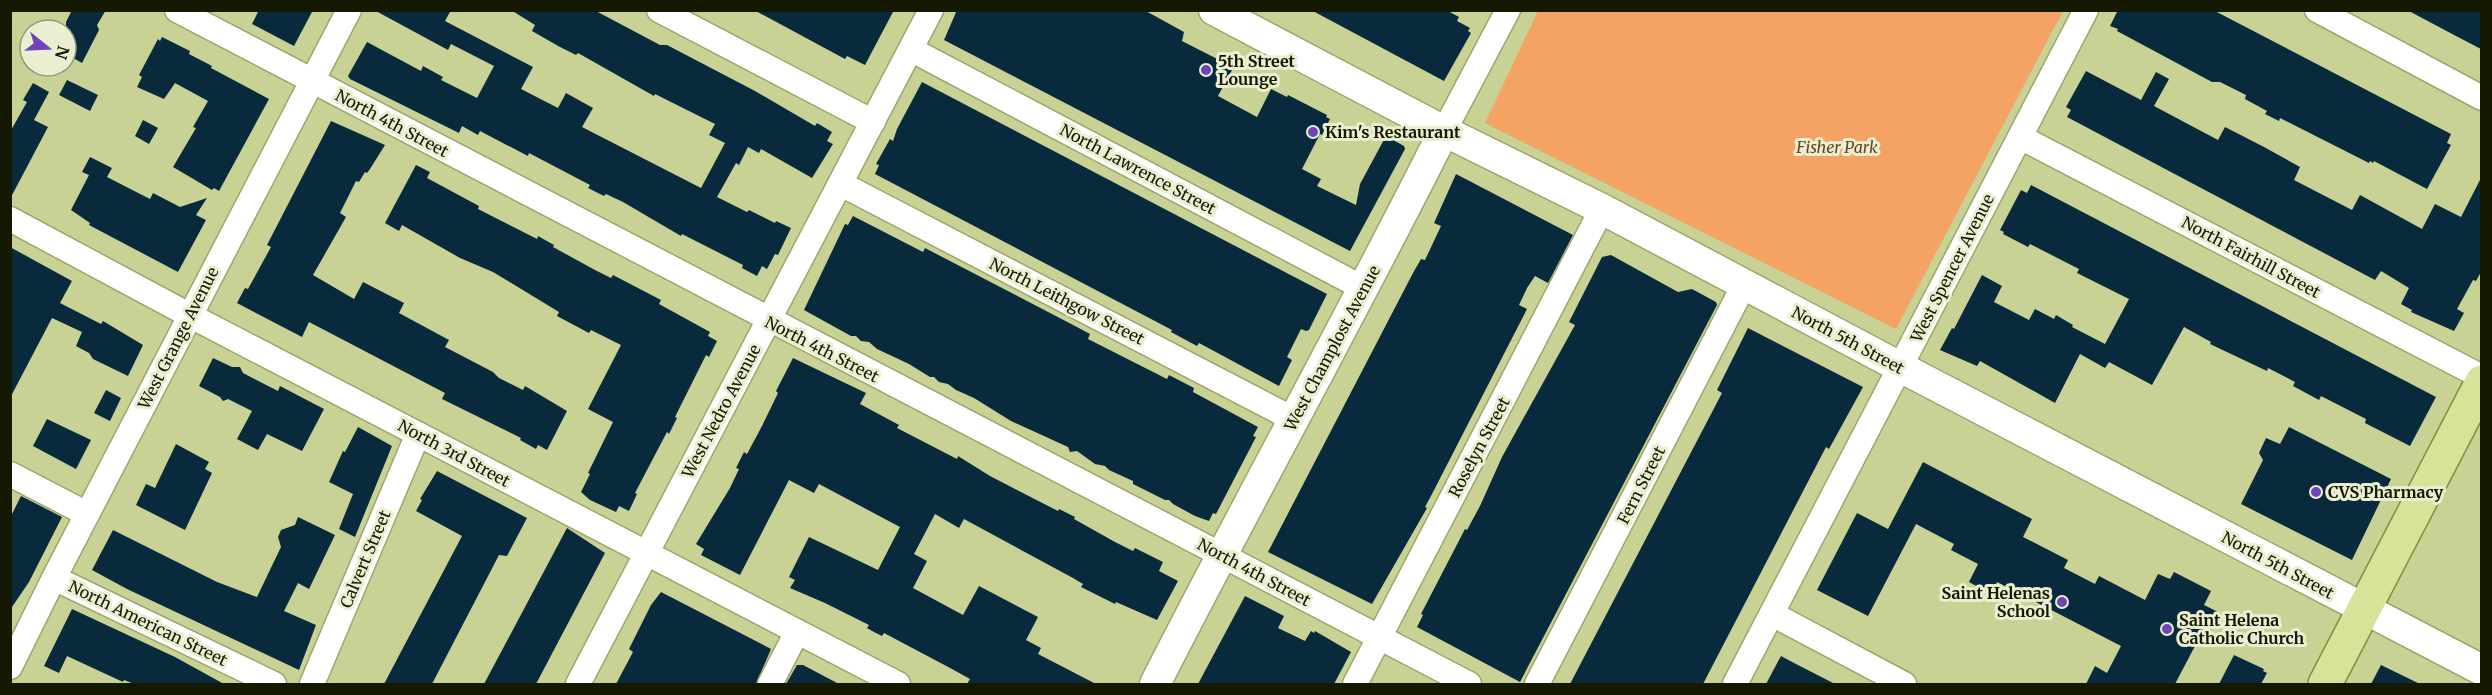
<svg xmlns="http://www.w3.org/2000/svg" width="2492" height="695" font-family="Merriweather,serif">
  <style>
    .green { fill: #f5a265 }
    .building { fill: #092a3c }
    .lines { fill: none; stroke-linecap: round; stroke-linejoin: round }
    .minor-casing { stroke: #9da76b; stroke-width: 27 }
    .tertiary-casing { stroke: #9da76b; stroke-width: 33 }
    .primary-casing { stroke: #838f38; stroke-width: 36 }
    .minor { stroke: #fff; stroke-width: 24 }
    .tertiary { stroke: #fff; stroke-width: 30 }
    .primary { stroke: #d8e299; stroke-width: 33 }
    .poi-dot { fill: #7043bb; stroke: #e9efd0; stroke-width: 2 }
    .labels { text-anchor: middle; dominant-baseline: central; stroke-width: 6; stroke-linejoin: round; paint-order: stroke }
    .poi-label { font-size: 16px; font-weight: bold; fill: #161902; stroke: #e9efd0; text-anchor: start }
    .street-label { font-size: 16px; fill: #161902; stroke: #e9efd0 }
    .park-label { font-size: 16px; font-style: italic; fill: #6b3f1e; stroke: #e9efd0 }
  </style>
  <rect width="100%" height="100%" fill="#c7d294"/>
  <!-- green -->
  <polygon class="green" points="1538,11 1538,10 2063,11 1896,329 1485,123"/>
  <!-- building -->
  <g class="building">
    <polygon points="72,10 106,10 97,25 99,30 82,63 68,55 71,51 66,49 66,22"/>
    <polygon points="259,10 313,10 294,46 252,24"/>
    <polygon points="374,10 451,10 445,21 533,67 521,89 558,108 566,93 593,108 582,127 701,188 725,143 709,135 715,124 655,94 654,96 578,53 576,55 560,47 532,31 535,25 511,10 594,10 660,45 667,45 755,91 815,126 817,123 832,132 827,141 833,144 812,178 761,149 759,153 748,147 739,165 736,163 717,197 747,212 749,210 775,223 776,221 791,228 778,255 775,254 767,269 762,266 757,276 742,268 743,265 682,234 681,236 623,202 606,194 604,196 588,188 590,185 529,153 528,156 480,131 478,135 462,126 459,133 350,79 348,76 367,42 421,71 423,66 443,77 441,80 477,98 494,66 451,44 448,50"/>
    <polygon points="754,10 894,10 865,65 847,56 845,59"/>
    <polygon points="957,10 1144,10 1184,32 1182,41 1231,66 1229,68 1232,70 1218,96 1257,117 1271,89 1287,97 1288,95 1327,115 1326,117 1330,119 1322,135 1320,134 1302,169 1321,179 1317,186 1356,205 1360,184 1386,136 1404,146 1405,149 1350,251 944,40"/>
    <polygon points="1311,10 1446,10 1459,17 1457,21 1470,28 1468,31 1471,33 1444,81"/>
    <polygon points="2118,10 2213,10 2451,134 2447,143 2451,145 2427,189 2374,161 2373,163 2370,161 2369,163 2280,118 2279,121 2265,114 2267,111 2245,99 2246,95 2220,82 2212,82 2117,31 2118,29 2110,26"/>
    <polygon points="2407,10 2481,10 2481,49 2456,36"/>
    <polygon points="162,37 190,51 189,54 212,66 211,68 269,99 219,191 214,188 212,190 173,167 196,128 193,127 208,101 175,83 164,99 137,87 142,77 139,75 158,39 160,41"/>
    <polygon points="2086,71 2141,100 2156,72 2169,79 2154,106 2218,140 2225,127 2264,147 2300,167 2294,180 2352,210 2360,195 2422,229 2435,204 2461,217 2481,178 2481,272 2476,281 2473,280 2457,309 2464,313 2454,331 2411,312 2412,310 2401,304 2409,288 2381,271 2375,280 2067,117 2071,110 2066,107"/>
    <polygon points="67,80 98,95 90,111 59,95"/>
    <polygon points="922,82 1327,294 1309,330 1306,331 1301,329 1287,357 1292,360 1279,386 1199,343 1197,346 1171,332 1172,330 875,174 879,165 876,164 890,139 893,141 897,129"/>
    <polygon points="33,83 49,92 34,120 48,127 10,199 10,132 27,102 23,100"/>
    <polygon points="143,120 158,128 149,144 135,136"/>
    <polygon points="331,121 385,145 370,169 367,173 365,172 359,182 356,181 340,213 346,217 313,275 354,299 363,282 404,303 399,313 449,340 445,347 493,372 499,378 523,390 525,386 567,411 547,450 538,445 536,449 520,440 521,438 442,399 445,393 309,322 302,337 237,303 245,288 248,289 271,247 267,245"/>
    <polygon points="90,157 112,168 107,177 150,199 153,193 180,207 207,198 196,215 206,220 178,272 89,225 90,223 71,210 89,175 82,172"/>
    <polygon points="416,165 430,172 427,178 479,206 478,209 537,239 538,236 554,245 553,247 595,270 611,278 613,275 661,300 659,304 710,332 708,336 717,341 709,357 706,355 675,417 677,418 669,434 667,432 635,493 637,494 629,511 619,506 616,512 590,500 581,492 590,474 588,473 613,422 588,409 621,345 591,330 589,333 557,316 559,312 493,272 460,258 402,225 399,231 385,223"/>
    <polygon points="1456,174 1573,235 1548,283 1535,276 1527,288 1519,305 1527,309 1432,494 1425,507 1427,508 1372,604 1268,552 1413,273 1421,259 1425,260 1441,226 1434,223"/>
    <polygon points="2031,185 2436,397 2410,446 2365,423 2366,419 2321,396 2319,400 2293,386 2295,382 2268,368 2267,371 2210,344 2211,342 2184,327 2152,385 2109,362 2105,368 2080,354 2055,403 1980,361 1977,366 1940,350 1952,328 1954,329 1982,275 2002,286 1994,302 2029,320 2035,309 2054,319 2056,315 2073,325 2072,327 2105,344 2129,299 2077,273 2079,269 2030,244 2028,247 2003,234 2004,232 2000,230 2021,190 2027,193"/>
    <polygon points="853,216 923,252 925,248 1075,326 1090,334 1088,339 1167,379 1169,375 1194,388 1193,392 1258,427 1253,436 1256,437 1216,514 1213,513 1209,521 1195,516 1173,504 1169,500 1165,500 1133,484 1133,481 1109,470 1105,466 1095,464 1077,451 1070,452 1068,447 1011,421 974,398 956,390 948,384 939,382 934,377 930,377 909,364 877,349 869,342 861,341 856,336 851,336 804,310 845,224 848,225"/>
    <polygon points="10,247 72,281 60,303 101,324 103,321 143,345 128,376 93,359 89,353 76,346 82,332 52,318 10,398"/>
    <polygon points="1611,255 1678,292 1692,289 1716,302 1717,305 1520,682 1417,627 1423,615 1421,614 1465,529 1467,530 1480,506 1502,457 1575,325 1569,322 1602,257"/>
    <polygon points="1748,328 1863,387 1829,449 1826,447 1703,684 1570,684 1722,393 1717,390"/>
    <polygon points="213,358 232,367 240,367 243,373 278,391 280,386 324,409 302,451 267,434 258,450 237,439 252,411 228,399 223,401 220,397 199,386"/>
    <polygon points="793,358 866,393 860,404 899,425 897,428 957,459 958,456 990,476 1058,511 1059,509 1075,517 1074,519 1115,542 1133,551 1135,548 1163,562 1159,571 1178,581 1157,620 1116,602 1115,604 1081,587 1083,584 1073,578 964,519 959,528 935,514 914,554 927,561 913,588 963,615 979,586 1038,617 1026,640 1041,648 1038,654 1096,684 967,684 970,679 952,669 884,633 882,636 874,632 867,628 869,625 825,603 790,588 795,580 789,577 809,537 878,570 900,527 819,484 814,493 789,480 740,575 701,555 704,549 696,544 730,488 739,469 736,468 744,452 747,454 762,426 778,393 776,391"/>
    <polygon points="106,390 121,398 110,421 94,413"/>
    <polygon points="47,419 91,440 76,469 33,446"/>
    <polygon points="358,427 392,446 355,537 339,529 353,494 329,482 343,451 345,452"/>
    <polygon points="2289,427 2391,479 2352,560 2241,504 2263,460 2259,453 2266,438 2280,444"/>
    <polygon points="176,444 209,462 205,469 212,473 185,530 136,505 146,484 155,488"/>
    <polygon points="1923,462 2032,519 2023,537 2068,560 2064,568 2095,584 2099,576 2145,600 2158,574 2170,579 2174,572 2211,591 2204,605 2220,613 2211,630 2205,627 2175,684 2086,684 2095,666 2107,673 2121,646 1997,582 1991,594 1969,582 1978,564 1951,550 1954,544 1916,524 1868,616 1817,590 1857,513 1888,529"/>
    <polygon points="437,471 527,518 507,556 499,555 432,684 384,684 462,536 416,511 422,500 420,499"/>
    <polygon points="21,496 62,517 29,582 10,610 10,518"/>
    <polygon points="298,517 335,535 309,589 298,583 284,611 316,625 299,670 127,589 92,570 113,530 217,582 257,597 281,547 278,537 281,530 295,525"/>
    <polygon points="567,528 605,553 536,684 484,684"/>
    <polygon points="661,592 771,649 756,684 616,684 633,652 629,649 651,605"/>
    <polygon points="1245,596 1284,616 1278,628 1305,641 1311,631 1314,633 1315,631 1351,652 1334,684 1198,684"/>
    <polygon points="72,609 175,657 224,684 134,684 124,680 123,682 67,656 59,673 44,666"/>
    <polygon points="2234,655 2264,669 2263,671 2267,673 2261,684 2219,684"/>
    <polygon points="1781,656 1796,664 1835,684 1766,684"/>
    <polygon points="797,665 803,665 839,684 786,684"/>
    <polygon points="2381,665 2420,684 2371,684"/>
  </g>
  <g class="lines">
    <defs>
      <g id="minor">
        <polyline points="177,10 1469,684"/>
        <polyline points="659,10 873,122"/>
        <polyline points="2317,10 2482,98"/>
        <polyline points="912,50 1363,288"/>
        <polyline points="1444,131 1508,10"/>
        <polyline points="2020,137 2482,377"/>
        <polyline points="841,184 1293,419"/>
        <polyline points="10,219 189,315 898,684"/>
        <polyline points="10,474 87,514"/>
        <polyline points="54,578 274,684"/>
        <polyline points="1772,614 1904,684"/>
        <polyline points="10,667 54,578 349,10"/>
        <polyline points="312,684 418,434"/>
        <polyline points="578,684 931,10"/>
        <polyline points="770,684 797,632"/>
        <polyline points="1355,684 1602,209"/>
        <polyline points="1537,684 1744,285"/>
        <polyline points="1735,684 2086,10"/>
      </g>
      <g id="tertiary">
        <polyline points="1214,10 1444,131 1602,209 1900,367 2482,670"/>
        <path d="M1155 684C1249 499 1351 317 1444 131"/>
      </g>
      <polyline id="primary" points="2325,684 2482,382"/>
    </defs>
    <!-- minor casing -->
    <use href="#minor" class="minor-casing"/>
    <!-- tertiary casing -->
    <use href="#tertiary" class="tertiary-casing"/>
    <!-- primary casing -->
    <use href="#primary" class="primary-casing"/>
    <!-- minor -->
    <use href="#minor" class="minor"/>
    <!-- tertiary -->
    <use href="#tertiary" class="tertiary"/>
    <!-- primary -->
    <use href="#primary" class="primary"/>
  </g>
  <!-- markers -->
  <g class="poi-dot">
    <circle cx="1206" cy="70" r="6"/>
    <circle cx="1313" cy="132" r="6"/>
    <circle cx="2316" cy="492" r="6"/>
    <circle cx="2062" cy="602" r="6"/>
    <circle cx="2167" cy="629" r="6"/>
  </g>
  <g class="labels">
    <!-- poi labels -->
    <g class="poi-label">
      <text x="1218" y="61">5th Street<tspan x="1218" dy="18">Lounge</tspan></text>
      <text x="1325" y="132">Kim's Restaurant</text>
      <text x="2328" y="492">CVS Pharmacy</text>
      <text x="2050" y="593" text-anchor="end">Saint Helenas<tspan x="2050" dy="18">School</tspan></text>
      <text x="2179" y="620">Saint Helena<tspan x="2179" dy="18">Catholic Church</tspan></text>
    </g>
    <!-- street labels -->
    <g class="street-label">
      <text transform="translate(392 123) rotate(28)">North 4th Street</text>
      <text transform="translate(1138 169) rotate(28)">North Lawrence Street</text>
      <text transform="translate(2251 257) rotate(28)">North Fairhill Street</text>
      <text transform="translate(1952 268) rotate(-63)">West Spencer Avenue</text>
      <text transform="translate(1067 301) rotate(27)">North Leithgow Street</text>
      <text transform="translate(178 338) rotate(-63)">West Grange Avenue</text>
      <text transform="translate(1848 340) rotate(28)">North 5th Street</text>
      <text transform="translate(1332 348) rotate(-62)">West Champlost Avenue</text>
      <text transform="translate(822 349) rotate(27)">North 4th Street</text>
      <text transform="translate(721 411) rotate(-62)">West Nedro Avenue</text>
      <text transform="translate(1479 447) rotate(-62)">Roselyn Street</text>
      <text transform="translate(454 453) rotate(28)">North 3rd Street</text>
      <text transform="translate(1641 485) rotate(-63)">Fern Street</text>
      <text transform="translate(365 559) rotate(-67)">Calvert Street</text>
      <text transform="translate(2278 565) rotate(28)">North 5th Street</text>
      <text transform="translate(1254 572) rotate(28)">North 4th Street</text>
      <text transform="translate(148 623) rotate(26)">North American Street</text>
    </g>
    <!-- park labels -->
    <g class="park-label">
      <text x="1837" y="147">Fisher Park</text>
    </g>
  </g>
  <!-- border -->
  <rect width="2492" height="695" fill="none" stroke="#161902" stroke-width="24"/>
  <!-- north arrow -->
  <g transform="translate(48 48) rotate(108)"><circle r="28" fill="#e9efd0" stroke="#95997e" stroke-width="1.5"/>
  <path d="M0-4.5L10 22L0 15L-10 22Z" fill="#7043bb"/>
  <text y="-9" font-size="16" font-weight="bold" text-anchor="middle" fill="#161902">N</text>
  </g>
</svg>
